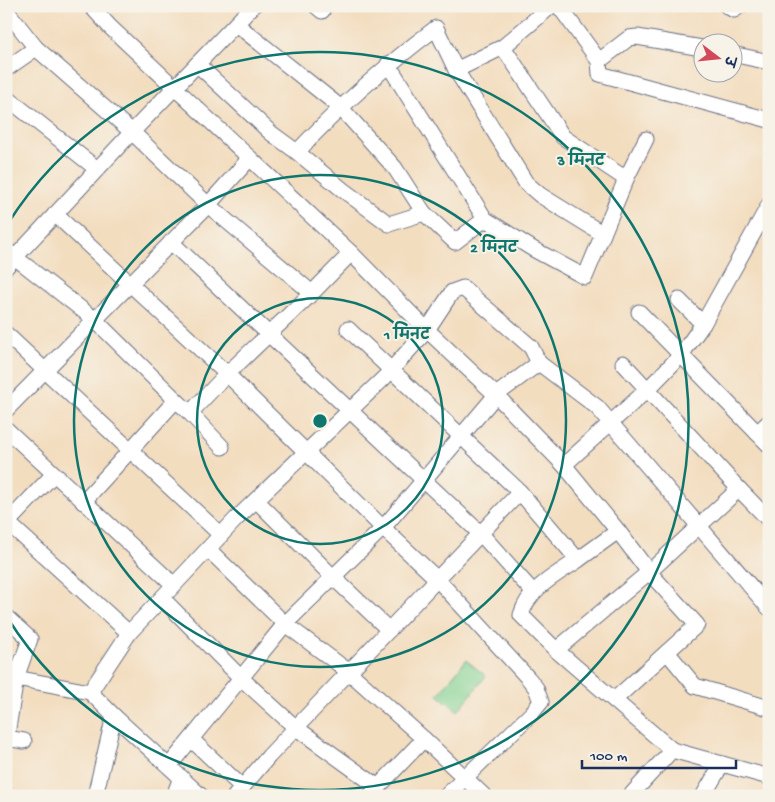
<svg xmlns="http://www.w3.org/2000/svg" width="775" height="802" font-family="'Gochi Hand','Playpen Sans Deva',sans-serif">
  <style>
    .green { fill: #81d292; stroke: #4e8078 }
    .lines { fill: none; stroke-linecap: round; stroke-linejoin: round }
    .minor-casing { stroke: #676c80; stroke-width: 17 }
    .minor { stroke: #fff; stroke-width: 15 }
    .ring { fill: none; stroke: #0f766e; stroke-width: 2.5 }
    .centre { fill: #0f766e; stroke: #f7f3e8; stroke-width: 2.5 }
    .ring-label { font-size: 15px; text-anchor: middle; font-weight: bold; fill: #0f766e; stroke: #f7f3e8; stroke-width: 4; stroke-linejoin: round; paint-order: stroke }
  </style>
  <rect width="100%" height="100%" fill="#f7f3e8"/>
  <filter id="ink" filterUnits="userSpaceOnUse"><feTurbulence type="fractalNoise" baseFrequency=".02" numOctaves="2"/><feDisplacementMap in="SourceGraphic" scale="10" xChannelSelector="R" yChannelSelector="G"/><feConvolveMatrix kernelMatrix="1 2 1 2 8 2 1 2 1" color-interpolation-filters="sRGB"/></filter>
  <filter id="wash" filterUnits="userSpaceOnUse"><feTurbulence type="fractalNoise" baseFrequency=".0096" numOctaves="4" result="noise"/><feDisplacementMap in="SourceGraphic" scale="20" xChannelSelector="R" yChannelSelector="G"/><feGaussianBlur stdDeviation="1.12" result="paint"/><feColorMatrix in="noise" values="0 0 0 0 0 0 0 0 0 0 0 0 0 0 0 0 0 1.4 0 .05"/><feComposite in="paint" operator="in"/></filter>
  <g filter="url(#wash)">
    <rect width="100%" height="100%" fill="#f3ddbf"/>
    <!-- green -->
    <polygon class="green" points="466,660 486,676 458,711 438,695"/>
  </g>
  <g filter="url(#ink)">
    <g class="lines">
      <defs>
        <g id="minor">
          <polyline points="91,6 110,27 351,253"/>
          <polyline points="316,6 322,11"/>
          <polyline points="559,6 599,61 600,74 769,120"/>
          <polyline points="727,6 734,10 740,6"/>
          <polyline points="6,10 36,48"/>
          <polyline points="236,24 340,107 395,168 424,213"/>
          <polyline points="732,54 769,62"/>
          <polyline points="599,61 629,38 637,37 702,48"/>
          <path d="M197 64 271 133 297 152C341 105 385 66 436 28L456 70 503 47"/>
          <polyline points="388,64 485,219"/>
          <polyline points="6,69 36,48 132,132 253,6"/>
          <polyline points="456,70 526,183 540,195 603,234"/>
          <polyline points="6,97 97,169"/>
          <polyline points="297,152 343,190 389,224 424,213 455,242 485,219 533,249 585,277 626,179 563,137 503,47 551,6"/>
          <polyline points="626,179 646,139"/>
          <polyline points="55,214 227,374 190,413 176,400 83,502"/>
          <polyline points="171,242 481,534 533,592"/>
          <polyline points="7,251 94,319 176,400"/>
          <polyline points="6,267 132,132 208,205 312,293 227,374 383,528 285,624 169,766"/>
          <polyline points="639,312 769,445"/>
          <polyline points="703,324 769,205"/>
          <polyline points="6,334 221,535"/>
          <polyline points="539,363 496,395 564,465"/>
          <polyline points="623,363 739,489"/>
          <polyline points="6,410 208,205 250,158"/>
          <polyline points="190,413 222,447"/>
          <polyline points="6,429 174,585"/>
          <polyline points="757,433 769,422"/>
          <polyline points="520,492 578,560 618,531 649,572 697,625 667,652"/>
          <polyline points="256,500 333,577 389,630"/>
          <polyline points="6,521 129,633 90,692 114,716 95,796"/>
          <polyline points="8,522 54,474"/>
          <polyline points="618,531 564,465 647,390 681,355 703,324 679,300"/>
          <polyline points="208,549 285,624 348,671 424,739 378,787"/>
          <polyline points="162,598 241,678 295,727 378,787 370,796"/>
          <polyline points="6,617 30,639 16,678"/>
          <polyline points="129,633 236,519 384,378 427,330 351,253 312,293"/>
          <path d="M556 650 521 615C529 588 556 575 578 560"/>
          <polyline points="614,700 667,652 695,686 769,708"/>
          <polyline points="114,716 201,796"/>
          <polyline points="6,738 24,741"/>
          <polyline points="424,739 484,796"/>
          <polyline points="192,740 242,787"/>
          <polyline points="6,741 16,678 90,692"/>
          <polyline points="672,750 556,650 649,572 739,489 769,520"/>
          <polyline points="174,796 181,777"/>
          <polyline points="235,796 269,756 520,492 348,329"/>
          <polyline points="446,796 531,714 541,702 536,688 528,678 438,580 383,528 496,395 427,330 452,292 463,288 531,347 539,363 597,407 769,608"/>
          <polyline points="630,796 672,750 769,777"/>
          <polyline points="703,796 722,764"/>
        </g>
      </defs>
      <!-- minor casing -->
      <use href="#minor" class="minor-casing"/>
      <!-- minor -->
      <use href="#minor" class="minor"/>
    </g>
  </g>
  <!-- distance rings -->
  <g class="ring">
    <circle cx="320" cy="421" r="123"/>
    <circle cx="320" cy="421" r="246"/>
    <path d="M7 225A369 369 0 1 1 7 617"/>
  </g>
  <circle cx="320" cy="421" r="8" class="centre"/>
  <g class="ring-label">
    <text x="581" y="165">3 मिनट</text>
    <text x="494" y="252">2 मिनट</text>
    <text x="407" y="339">1 मिनट</text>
  </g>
  <!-- margin -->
  <rect width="775" height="802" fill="none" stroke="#f7f3e8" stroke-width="25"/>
  <!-- north arrow -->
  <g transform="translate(718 58) rotate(106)"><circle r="24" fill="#f7f3e8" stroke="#9fa5b1"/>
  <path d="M0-4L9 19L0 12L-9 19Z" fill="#d1495b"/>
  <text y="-8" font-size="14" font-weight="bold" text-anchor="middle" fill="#1b2f5e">उ</text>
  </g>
  <!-- scale -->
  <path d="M582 760v8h154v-8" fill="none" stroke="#1b2f5e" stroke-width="2.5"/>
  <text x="590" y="760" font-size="15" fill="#1b2f5e" stroke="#f7f3e8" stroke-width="4" paint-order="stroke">100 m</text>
</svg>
